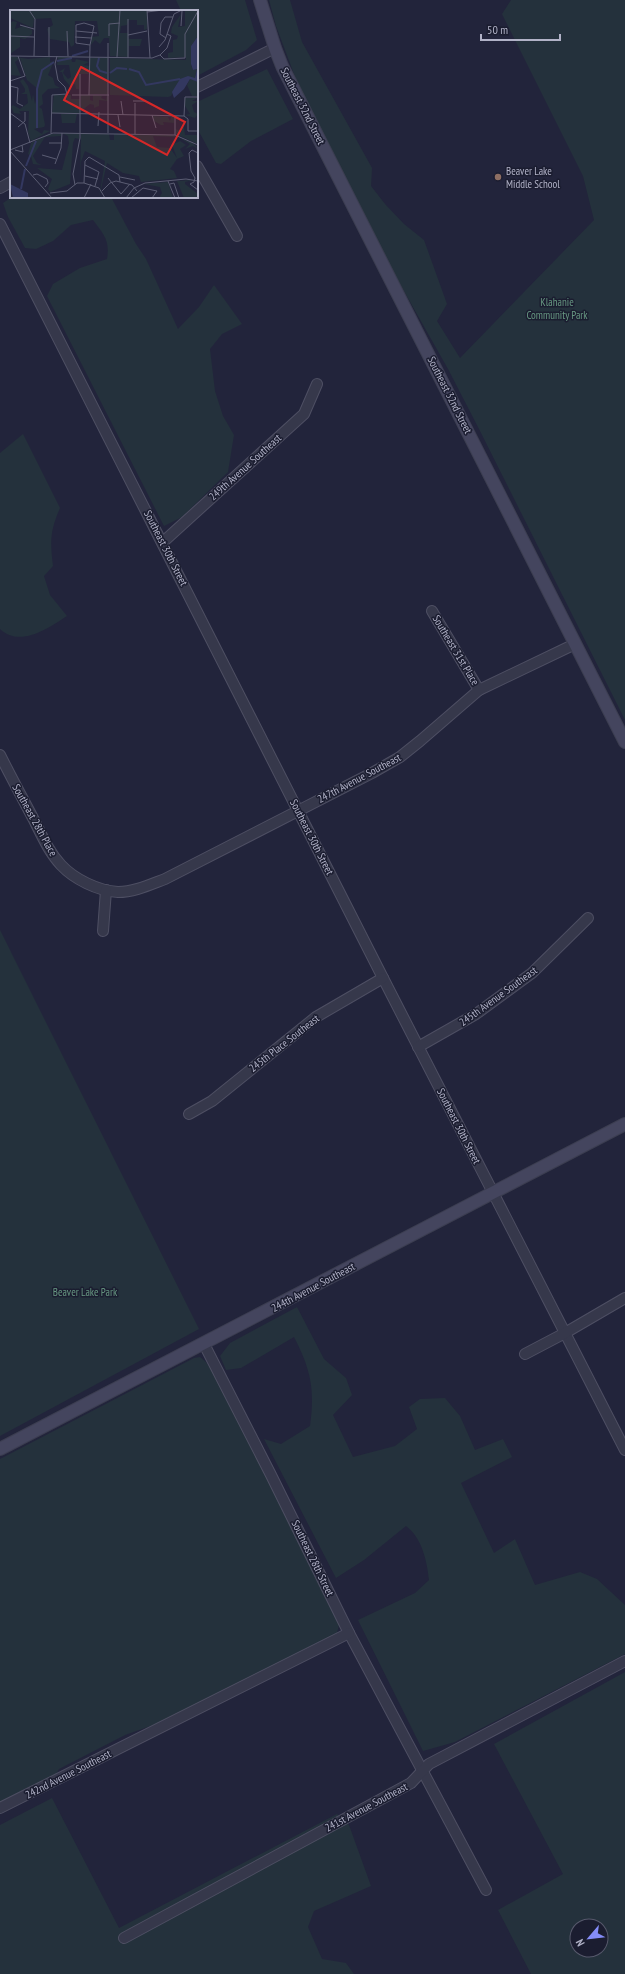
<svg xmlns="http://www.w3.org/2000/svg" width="625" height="1974" font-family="'PT Sans Narrow',sans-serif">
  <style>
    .green { fill: #24313c; fill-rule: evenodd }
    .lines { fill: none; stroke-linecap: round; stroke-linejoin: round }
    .street-casing { stroke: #4e4f63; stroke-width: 12 }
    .secondary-casing { stroke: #3c3e51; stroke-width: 14 }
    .street { stroke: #36384b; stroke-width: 10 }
    .secondary { stroke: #44455e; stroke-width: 12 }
    .education-dot { fill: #8d6e63; stroke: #1b1d30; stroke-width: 1.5 }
    .labels { text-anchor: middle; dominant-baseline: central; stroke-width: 3; stroke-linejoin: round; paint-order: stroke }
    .street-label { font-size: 11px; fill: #b1b2c7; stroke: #1b1d30 }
    .poi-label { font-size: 11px; fill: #b1b2c7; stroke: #1b1d30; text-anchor: start }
    .park-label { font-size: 11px; fill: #679882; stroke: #1b1d30 }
    .inset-river { fill: none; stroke: #333860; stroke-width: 2 }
    .inset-road { fill: none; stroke: #5b5d73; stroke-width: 1 }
    .view { fill: #d62828; fill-opacity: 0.15; stroke: #d62828; stroke-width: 2 }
    .inset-edge { fill: none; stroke: #b1b2c7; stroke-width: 2 }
  </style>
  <rect width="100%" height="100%" fill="#22243b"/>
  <!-- green -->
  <g class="green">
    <polygon points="176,0 245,0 257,40 246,50 197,76 197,11 181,11"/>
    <polygon points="269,0 290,0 302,42 372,168 371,186 385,204 404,224 424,240 447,304 437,321 460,358 594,220 583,176 502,14 511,0 625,0 625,720 480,431 448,369 396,277 297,82 276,26"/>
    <polygon points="267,69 293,119 251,141 221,164 216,163 197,128 197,102"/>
    <path d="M12 197H111L136 244 146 259 178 329 199 307 214 285 242 324 222 334 210 349 215 391 223 416 234 435 228 472 182 517 164 526 47 296 53 284 80 268 107 259C110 240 104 235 93 220L71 225 53 241 36 249 25 248 8 217 3 203Z"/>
    <path d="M23 434 60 508C50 531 50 541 53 566L44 576 50 595 67 616C49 628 20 648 0 629V453Z"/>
    <polygon points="0,930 199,1329 0,1436"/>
    <path d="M297 1307 324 1359 346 1378 352 1395 333 1415 353 1457 395 1446 417 1429 409 1407 420 1399 445 1398 460 1416 475 1450 503 1439 512 1457 461 1483 494 1553 515 1539 535 1585 580 1572 597 1579 625 1605V1654L455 1742 423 1751 358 1620 415 1593 429 1580C427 1561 422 1538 406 1526L364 1560 336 1578 264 1439 281 1444 310 1426C315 1389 311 1370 294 1337L241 1368 226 1370 220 1356 230 1343Z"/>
    <polygon points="200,1357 206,1362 214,1374 340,1621 337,1633 159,1723 125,1735 59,1769 55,1776 0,1804 0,1459 194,1358"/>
    <path d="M625 1672V1974H531L498 1910 563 1874 494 1744ZM577 1926H601V1950H577Z"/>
    <polygon points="52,1798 119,1928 337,1814 349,1825 371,1886 314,1911 308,1927 322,1959 346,1963 354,1974 0,1974 0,1825"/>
  </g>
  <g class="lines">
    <defs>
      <g id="street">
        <polyline points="197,87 275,48"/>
        <polyline points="197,166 237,236"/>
        <polyline points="0,188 11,182"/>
        <polyline points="0,224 383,978 625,1450"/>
        <polyline points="163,542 304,414 317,384"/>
        <polyline points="432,611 479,690"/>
        <path d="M0 755C11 777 23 799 34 820 42 836 49 852 61 865 74 879 98 891 118 892 134 892 149 885 165 879L372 773 400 757 420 741 479 690 575 644"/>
        <polyline points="103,931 106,890"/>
        <polyline points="418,1047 476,1014 532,973 588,918"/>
        <polyline points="189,1114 212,1101 316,1017 383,978"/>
        <polyline points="204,1344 271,1475 349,1633 486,1890"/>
        <polyline points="525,1354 565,1333 625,1298"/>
        <polyline points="0,1808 349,1633"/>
        <polyline points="124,1938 411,1783 429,1764 625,1661"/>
      </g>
      <g id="secondary">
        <polyline points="260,0 275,48 282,66 625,742"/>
        <polyline points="0,1449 625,1124"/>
      </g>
    </defs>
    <!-- street casing -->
    <use href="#street" class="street-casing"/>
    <!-- secondary casing -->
    <use href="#secondary" class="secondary-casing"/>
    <!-- street -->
    <use href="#street" class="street"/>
    <!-- secondary -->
    <use href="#secondary" class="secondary"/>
  </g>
  <!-- markers -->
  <circle class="education-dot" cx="498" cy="177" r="4"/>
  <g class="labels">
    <!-- street labels -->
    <g class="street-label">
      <text transform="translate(303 106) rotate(63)">Southeast 32nd Street</text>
      <text transform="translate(450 395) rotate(63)">Southeast 32nd Street</text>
      <text transform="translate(245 467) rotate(-42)">249th Avenue Southeast</text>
      <text transform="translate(166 548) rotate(63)">Southeast 30th Street</text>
      <text transform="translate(456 650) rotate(59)">Southeast 31st Place</text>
      <text transform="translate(359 778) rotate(-28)">247th Avenue Southeast</text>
      <text transform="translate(35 820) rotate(61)">Southeast 28th Place</text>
      <text transform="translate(312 837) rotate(63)">Southeast 30th Street</text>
      <text transform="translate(498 996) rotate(-36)">245th Avenue Southeast</text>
      <text transform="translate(284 1043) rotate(-38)">245th Place Southeast</text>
      <text transform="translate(459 1126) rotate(63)">Southeast 30th Street</text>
      <text transform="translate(313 1287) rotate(-28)">244th Avenue Southeast</text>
      <text transform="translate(313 1558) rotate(64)">Southeast 28th Street</text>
      <text transform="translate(68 1774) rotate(-27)">242nd Avenue Southeast</text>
      <text transform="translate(366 1807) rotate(-28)">241st Avenue Southeast</text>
    </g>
    <!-- poi labels -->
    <g class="poi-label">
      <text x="506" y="171">Beaver Lake<tspan x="506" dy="13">Middle School</tspan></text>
    </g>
    <!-- park labels -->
    <g class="park-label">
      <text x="557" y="302">Klahanie<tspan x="557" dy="13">Community Park</tspan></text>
      <text x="85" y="1292">Beaver Lake Park</text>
    </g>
  </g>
  <!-- overview -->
  <g transform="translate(10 10)">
    <rect width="188" height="188" fill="#22243b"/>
    <path d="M0 0H137V19L134 20V15H127V10H119L117 15 111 16 110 23H118L119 29H132L130 36H119L118 47 100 46 99 28H94L90 34 85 30 81 35 82 27 89 26 87 11H65L64 35 61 37 59 32 40 29 37 19 43 15 41 8 24 9 23 18 0 8ZM175 0H188V26L181 36V55L183 60 187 59 185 68 170 69 161 86 158 87 100 85V48L176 50V47L158 48V43L163 42V30L167 29 168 26 161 23 162 17 171 4 168 17 175 16ZM3 11 7 12 5 19 14 16 22 20V24L15 29 10 28V37L0 44V13ZM0 46 18 49 40 47V52L44 51 38 65 43 68 45 75 50 78 38 79 32 85 33 94 29 97 32 99 35 115 34 117 24 119 32 124 34 120 40 121 21 131 18 122 19 101H9L11 104 4 103 1 97 3 95 10 99 18 93 17 84H11L15 82V79L10 71 13 69 18 76 22 91 23 84 25 94 27 87 26 81 28 79 17 70 10 48 5 52 11 66 0 65ZM48 47H61L62 52H65L66 49 79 52 73 55 80 56 79 64H70L69 79H66L65 74 60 76 54 69 52 62H49L55 58 53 63 58 69 61 67 59 55H47ZM80 48H98V84H80ZM180 69 188 71V86H182L177 75ZM44 84 61 85V89H70V103H42ZM71 85H80V90L83 91V85L92 86 91 88 96 90 97 85 98 91 89 90V96L84 98V95L80 94 71 101ZM175 88H187L182 91H188L182 95 184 102 188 104 185 108 175 105 180 104 175 96ZM51 104H67L65 113H52ZM143 106 158 107 160 111 161 107 164 106V113L153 112 154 115H151L144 111ZM172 117H174L175 125H188V134L166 124 165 119 171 121ZM52 123 69 124V129L65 128 63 133 60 174 40 182 38 179 42 169 27 158 52 160 59 133 58 126ZM39 124H51V126L35 127 23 146 27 153 32 155 23 154 21 146 18 144 21 133ZM71 124H99L100 130H104V124L162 125 183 133 188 139 183 136 175 139 180 134 168 127 143 126 147 137 160 138 167 148 162 135 170 131 176 135 170 139 174 146 167 149 160 159 164 161 167 168 131 172 129 166 113 163 97 153 89 188 95 151 75 141 71 152 70 172ZM183 170 175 172V174L188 184V188H174L167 171ZM158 172 163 188H149L152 183 150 177 134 174Z" fill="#24313c"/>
    <path d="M188 26V72L180 69 174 79 164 88 162 82 170 69 178 66 185 68 187 59 183 60 181 54V36ZM0 174 18 183V188H3Z" fill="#333860"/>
    <path class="inset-river" d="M62 46 78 41M89 48 87 56 90 61 97 63M47 51 62 48M119 59 129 62 136 75 170 69M100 63 107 58 117 59M27 118V79L32 60 44 52M16 156 26 131M11 179 15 159"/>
    <path class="inset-road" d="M19 0 25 9 24 46M137 0 140 48M137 2 153 0M118 9V48M10 15 24 19M171 16 172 1M39 17V46M57 21 58 46M66 21 87 23M118 25 137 21M0 26 24 27M99 26V14L110 13M65 27 81 28M156 28 150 24 151 13 155 7H163M98 33V123M80 35 66 33V15L74 13 84 16M80 35 84 16M149 37 155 30 164 4 172 0M150 45 154 49 175 48V24L188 1M0 46 142 48 150 45 157 38 161 26 157 24M107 47 110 0M0 71 15 66 8 46M0 76 8 78 7 93 13 96M62 85H99M79 85 80 35M111 91 113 105M123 91H136M0 103 15 114 20 133M42 103 174 106M108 105 110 117M142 105 146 118M174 106 175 87H188M174 106 178 109V121H188M88 116 89 102M8 117 15 111V102M41 123 42 85 57 84 55 77 48 70 45 54 47 46M125 124V93M165 125V106M39 133H52M0 140 43 123 165 125 188 135M5 140 13 142 12 135M0 141 42 188M188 143 182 140 179 143 181 161 185 168 184 172 180 174 188 180M32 145 46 149M45 154 51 138 52 123M75 155 89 162 85 176M23 165 27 164 37 169 38 173 35 177M75 166 88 169M110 167 125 170M98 168 111 184M158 171 165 188M74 173 75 151 79 147 109 165 110 172M160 174 164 173 169 188M65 175 63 164 70 128V64M92 181 100 173 106 171 122 175 127 181M40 183 57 181 67 173H74L89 178 95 188M111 184 120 174M74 188 81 174M116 188 124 178 135 173 176 169 188 171M121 188 133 178 147 181 142 188"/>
    <path class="view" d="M71 57 175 112 157 145 54 90Z"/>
    <rect width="188" height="188" class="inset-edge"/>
  </g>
  <!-- north arrow -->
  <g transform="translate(589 1938) rotate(242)"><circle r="19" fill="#1b1d30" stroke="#57596c"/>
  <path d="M0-3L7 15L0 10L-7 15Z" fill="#848cf8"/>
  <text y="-6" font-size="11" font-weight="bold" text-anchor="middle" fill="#b1b2c7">N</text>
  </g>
  <!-- scale -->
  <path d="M481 34v6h79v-6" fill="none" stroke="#b1b2c7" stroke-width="2"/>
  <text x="487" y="34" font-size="12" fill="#b1b2c7" stroke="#1b1d30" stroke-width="3" paint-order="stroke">50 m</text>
</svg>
